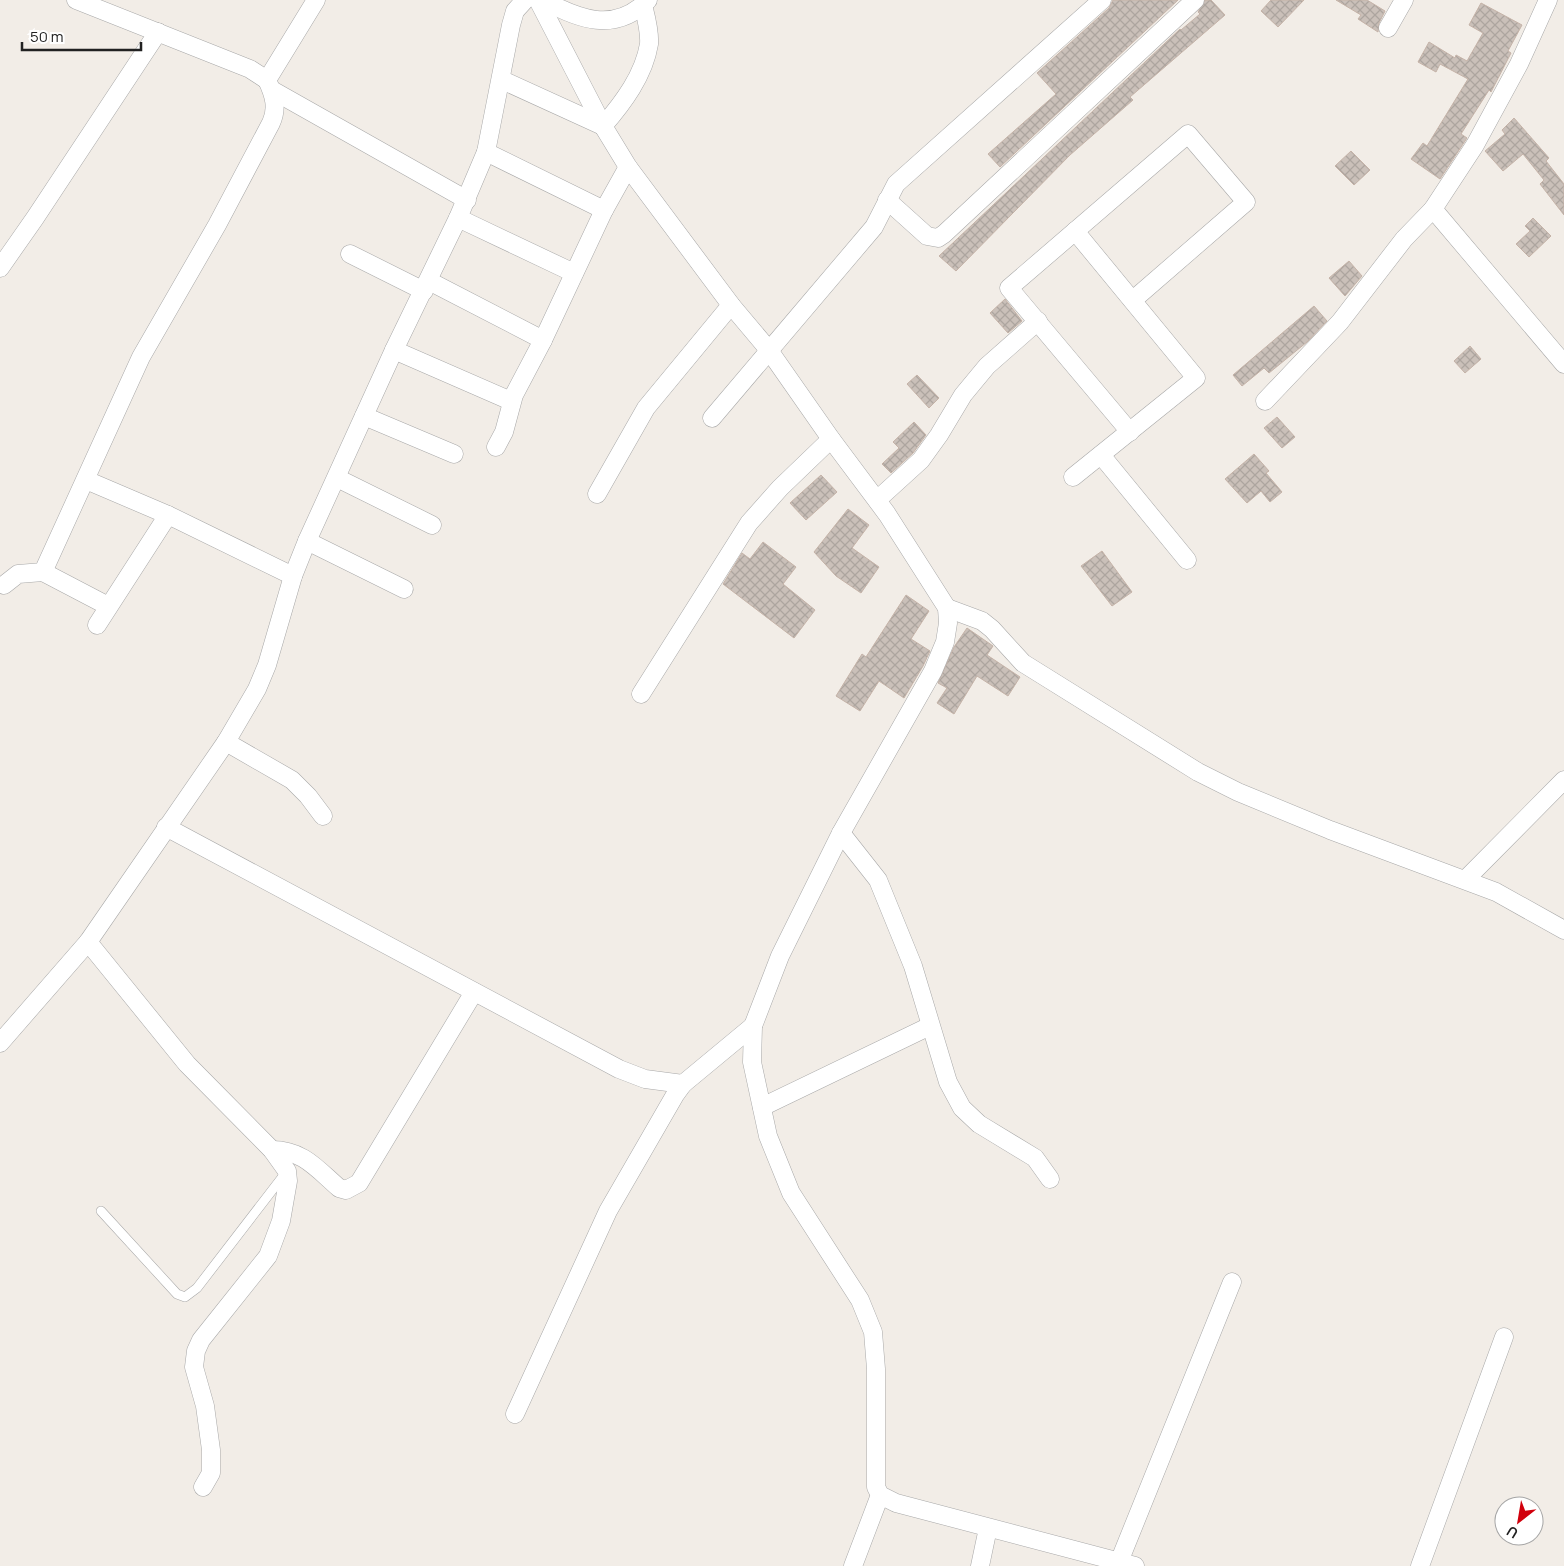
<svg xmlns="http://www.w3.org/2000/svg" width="1564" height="1566" font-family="Manrope,sans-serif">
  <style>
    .building { fill: url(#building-cross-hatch); stroke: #c5b3a8 }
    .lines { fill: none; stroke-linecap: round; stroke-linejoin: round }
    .lane-casing { stroke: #a8a8a8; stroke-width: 10 }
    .street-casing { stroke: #a8a8a8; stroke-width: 19 }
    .lane { stroke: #fff; stroke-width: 9 }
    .street { stroke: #fff; stroke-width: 18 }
  </style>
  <defs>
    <pattern id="building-cross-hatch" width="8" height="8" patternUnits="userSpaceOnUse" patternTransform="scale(1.25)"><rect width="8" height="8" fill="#cac0b9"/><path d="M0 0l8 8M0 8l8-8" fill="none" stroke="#ada59f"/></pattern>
  </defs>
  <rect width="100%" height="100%" fill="#f2ede7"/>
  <!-- building -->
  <g class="building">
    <polygon points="1113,0 1178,0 1000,167 988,154 1056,94 1037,73 1109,8"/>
    <polygon points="1205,0 1211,0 1225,15 1130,97 1133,100 1070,155 956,271 939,256 1180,29 1181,30 1200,14 1198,12"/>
    <polygon points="1271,0 1304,0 1278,27 1261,11"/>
    <polygon points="1336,0 1367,0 1385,11 1379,23 1378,32 1358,19 1361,15"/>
    <polygon points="1481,3 1522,25 1508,51 1511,53 1491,92 1489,90 1461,134 1467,138 1440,179 1411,159 1423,143 1427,146 1468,79 1440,64 1436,72 1418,62 1429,42 1455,58 1456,55 1467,61 1483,33 1469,25"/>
    <polygon points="1514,118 1549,158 1546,161 1564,184 1564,215 1540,184 1544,180 1523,154 1503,171 1485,151 1505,134 1502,130"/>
    <polygon points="1351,151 1370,170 1354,185 1335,166"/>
    <polygon points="1533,218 1551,236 1529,257 1516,244 1530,231 1525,226"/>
    <polygon points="1349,261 1362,276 1345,296 1329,278"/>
    <polygon points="1005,299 1022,321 1008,333 990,313"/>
    <polygon points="1314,306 1327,321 1307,342 1269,373 1264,368 1242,386 1233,375"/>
    <polygon points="1470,346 1481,359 1465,373 1454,361"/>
    <polygon points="917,375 939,398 929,408 907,384"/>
    <polygon points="1277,417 1295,437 1282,448 1264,428"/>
    <polygon points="914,422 926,435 913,453 891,473 882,464 899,448 893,442"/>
    <polygon points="1254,454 1269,471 1266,473 1282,492 1270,502 1261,491 1247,503 1225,479"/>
    <polygon points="821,475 837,492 806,520 790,503"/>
    <polygon points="848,509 869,525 852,548 879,567 861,593 836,576 814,552"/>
    <polygon points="763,542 796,567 783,584 815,610 794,638 723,584 742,553 750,559"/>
    <polygon points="1102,551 1132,592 1112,606 1081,566"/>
    <polygon points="906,595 929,611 911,639 930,651 923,666 904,698 879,681 860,711 836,696 862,654 866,657"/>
    <polygon points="967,628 993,646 987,655 1020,677 1008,696 977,676 954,714 937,703 947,688 938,683 954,647"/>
  </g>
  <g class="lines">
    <defs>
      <polyline id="lane" points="101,1211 177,1294 185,1297 197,1288 287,1171"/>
      <g id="street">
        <polyline points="76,0 250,69 267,80 316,0"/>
        <polyline points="538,0 603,126 628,167 731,305 768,349 831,439 887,514 947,608 948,623 945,642 933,671 841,833 780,956 753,1026 752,1062 768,1136 791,1193 860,1300 873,1332 876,1369 876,1487 880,1495 896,1503 1135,1566"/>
        <path d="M543 0C578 19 615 34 648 0"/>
        <polyline points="1548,0 1519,64 1475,145 1433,209 1564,364"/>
        <polyline points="1388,28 1404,0"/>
        <path d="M502 80 603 126C623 103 644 75 649 44 650 31 646 17 643 5"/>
        <polyline points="272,90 467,200"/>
        <polyline points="486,152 604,210"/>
        <polyline points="887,200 927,236 938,238 944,234 1195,0"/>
        <polyline points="458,218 574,273"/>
        <polyline points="350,254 424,291"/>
        <polyline points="0,268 35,218 158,32"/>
        <polyline points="429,281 543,340"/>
        <polyline points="394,350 511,401"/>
        <polyline points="1265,401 1340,322 1404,239 1433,209"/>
        <polyline points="364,416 454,454"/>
        <polyline points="712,418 874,227 896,184 1102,0"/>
        <polyline points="1130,432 1009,288 1188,134 1246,202 1133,300"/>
        <polyline points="496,447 504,432 514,395 543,340 604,210 628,167"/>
        <polyline points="1101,455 1187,560"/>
        <polyline points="1073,477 1196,378 1075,231"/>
        <polyline points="337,478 432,525"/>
        <polyline points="86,480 168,515 293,576"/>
        <polyline points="597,494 646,408 731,305"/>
        <polyline points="877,500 921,460 939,435 963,395 987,366 1038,321"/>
        <polyline points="307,541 404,589"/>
        <polyline points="43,572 108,606"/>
        <path d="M4 585 18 574 43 572 141 357 217 225 271 123C278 108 274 95 267 80"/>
        <polyline points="947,608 982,621 992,629 1023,663 1198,772 1238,792 1330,830 1496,892 1564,930"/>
        <polyline points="97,625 168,515"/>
        <polyline points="641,694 749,523 780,488 831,439"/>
        <polyline points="226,742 292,780 308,796 323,816"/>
        <polyline points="166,827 619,1069 645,1079 683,1084"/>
        <polyline points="841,833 878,880 913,966 948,1082 962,1108 979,1124 1035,1158 1050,1179"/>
        <polyline points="1466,879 1564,780"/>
        <polyline points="0,1043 88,942"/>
        <polyline points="762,1107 930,1026"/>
        <path d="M272 1150C303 1150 317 1169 339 1188L346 1190 359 1183 474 992"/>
        <polyline points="515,1414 608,1211 675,1095 683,1084 753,1026"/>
        <polyline points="203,1487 211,1473 211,1450 205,1406 194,1367 196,1351 201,1340 268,1256 281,1221 288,1181 287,1171 272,1150 187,1064 88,942 226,742 257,689 267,665 293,576 307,541 394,350 458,218 486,152 511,25 515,11 525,0"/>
        <polyline points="1119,1562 1232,1282"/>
        <polyline points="853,1566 880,1495"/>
        <polyline points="980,1566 988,1528"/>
        <polyline points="1420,1566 1504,1337"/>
      </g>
    </defs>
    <!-- lane casing -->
    <use href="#lane" class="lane-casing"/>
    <!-- street casing -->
    <use href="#street" class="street-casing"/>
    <!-- lane -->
    <use href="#lane" class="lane"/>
    <!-- street -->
    <use href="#street" class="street"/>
  </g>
  <!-- north arrow -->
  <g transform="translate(1519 1521) rotate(211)"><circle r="24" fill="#ffffff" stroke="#a6a6a6"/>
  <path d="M0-4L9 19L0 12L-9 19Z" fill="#d1000c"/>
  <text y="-8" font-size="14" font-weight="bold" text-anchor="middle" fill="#212121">U</text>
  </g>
  <!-- scale -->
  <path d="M22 42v8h119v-8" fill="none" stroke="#212121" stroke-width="2.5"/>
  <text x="30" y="42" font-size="15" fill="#212121" stroke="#ffffff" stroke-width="4" paint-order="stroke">50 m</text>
</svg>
